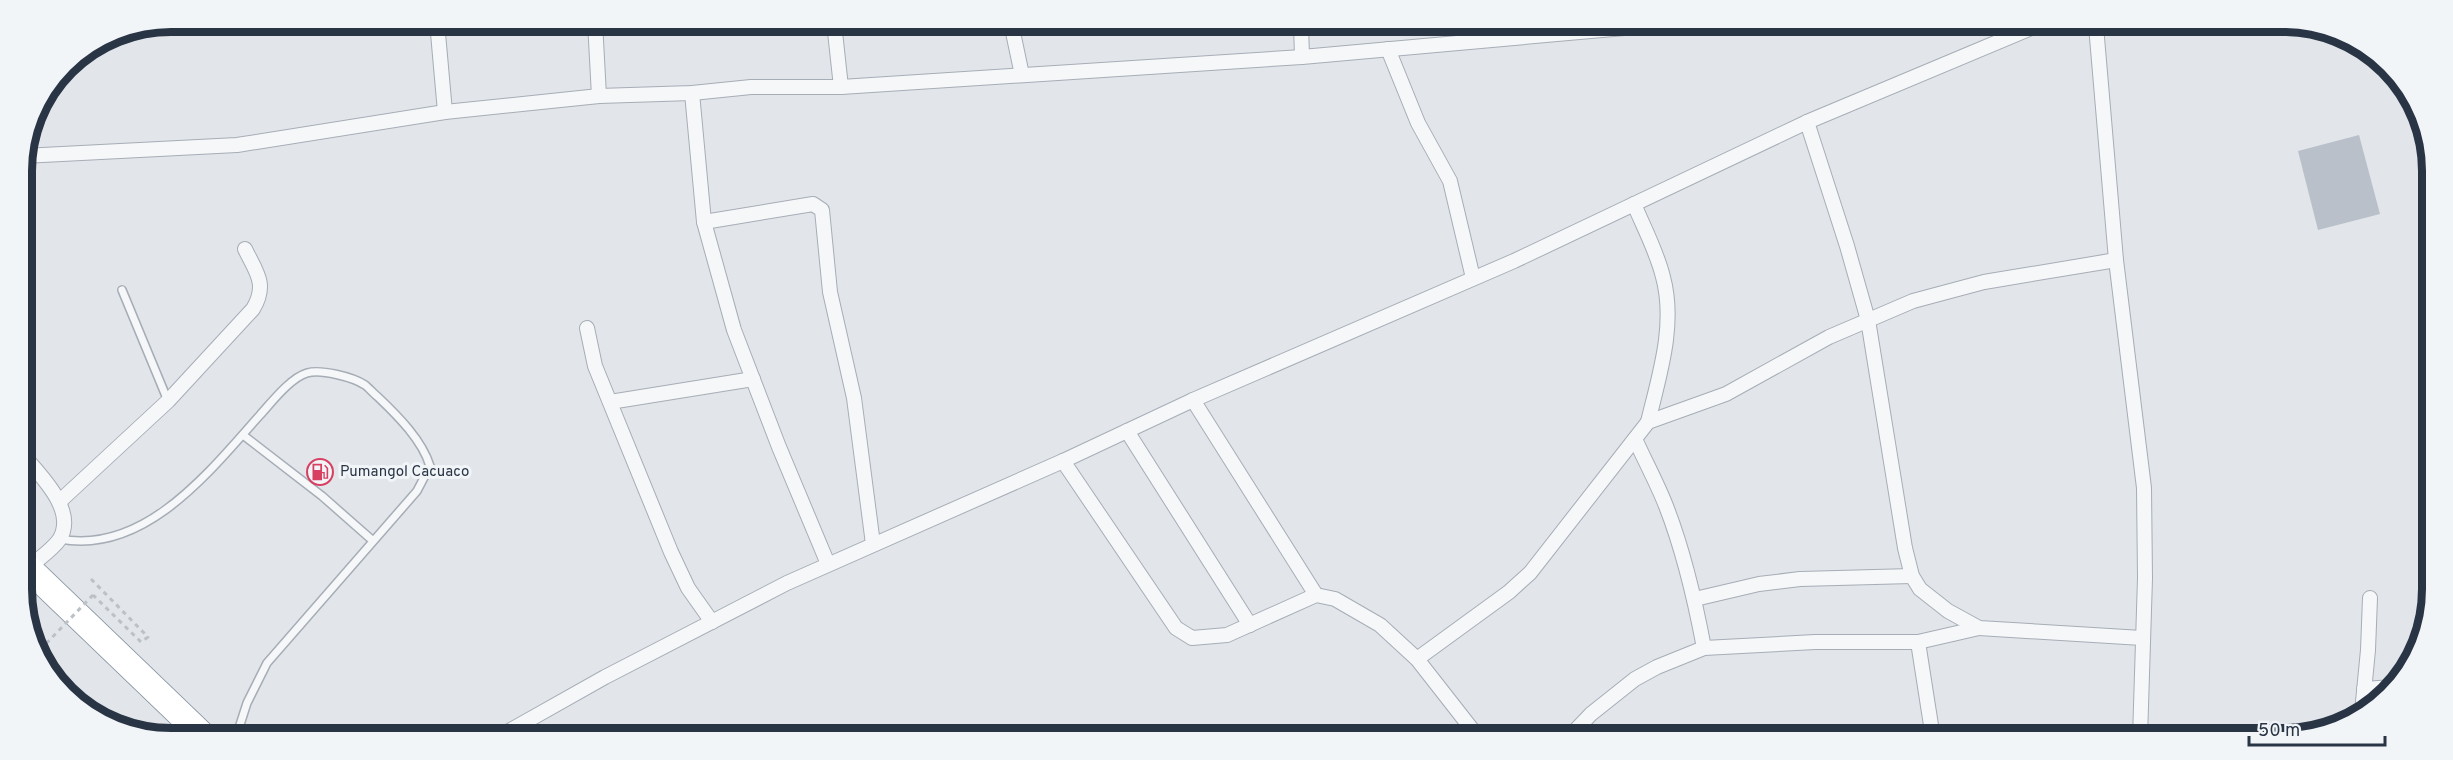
<svg xmlns="http://www.w3.org/2000/svg" width="2453" height="760" font-family="Overpass,sans-serif">
  <style>
    .building { fill: #b9c0ca }
    .lines { fill: none; stroke-linecap: round; stroke-linejoin: round }
    .service-casing { stroke: #a7adb6; stroke-width: 10 }
    .minor-casing { stroke: #a7adb6; stroke-width: 16 }
    .motorway-casing { stroke: #8895a3; stroke-width: 28 }
    .path { stroke: #bcc1c7; stroke-width: 3; stroke-dasharray: 4.5 4.5; stroke-linecap: butt }
    .service { stroke: #f5f7f9; stroke-width: 7 }
    .minor { stroke: #f5f7f9; stroke-width: 14 }
    .motorway { stroke: #fff; stroke-width: 26 }
    .path-bridge { stroke: #bcc1c7; stroke-width: 3; stroke-dasharray: 4.5 4.5; stroke-linecap: butt }
    .labels { text-anchor: middle; dominant-baseline: central; stroke-width: 6; stroke-linejoin: round; paint-order: stroke }
    .poi-label { font-size: 15px; fill: #293545; stroke: #f2f5f8; text-anchor: start }
    .rim { fill: none; stroke: #293545; stroke-width: 8 }
  </style>
  <rect width="100%" height="100%" fill="#e2e6eb"/>
  <!-- building -->
  <polygon class="building" points="2359,135 2380,214 2318,230 2298,151"/>
  <g class="lines">
    <defs>
      <g id="service">
        <polyline points="122,290 168,401"/>
        <polyline points="243,435 322,496 372,540"/>
        <path d="M60 539C145 555 210 471 260 415 271 403 290 378 307 373 321 369 353 377 365 385 369 388 374 394 378 397 398 416 422 440 430 466L417 491 267 663 247 703 237 734"/>
      </g>
      <g id="minor">
        <polyline points="437,22 445,112"/>
        <polyline points="595,22 599,96"/>
        <polyline points="834,23 841,87"/>
        <polyline points="1011,23 1022,75"/>
        <polyline points="1301,24 1302,57"/>
        <polyline points="2096,26 2116,260 2144,488 2145,578 2140,738"/>
        <polyline points="1388,49 1418,123 1450,181 1473,278"/>
        <polyline points="692,93 704,222 734,330 779,447 828,564"/>
        <polyline points="1807,122 1847,246 1868,320 1905,548 1912,576 1920,589 1948,611 1979,628 2142,638"/>
        <polyline points="23,156 237,145 445,112 599,96 692,93 751,87 841,87 1302,57 1658,25"/>
        <path d="M1634 204C1644 228 1657 252 1663 277 1676 325 1659 376 1648 422"/>
        <polyline points="704,222 813,204 822,210 830,292 854,398 873,544"/>
        <polyline points="587,328 595,366 671,552 688,588 712,622"/>
        <polyline points="1193,400 1316,595"/>
        <polyline points="610,402 753,379"/>
        <polyline points="1127,431 1250,625"/>
        <path d="M1635 439C1645 461 1657 483 1666 506 1684 552 1695 600 1704 648"/>
        <path d="M23 455C40 475 78 511 59 540 52 550 37 560 28 568"/>
        <polyline points="1063,461 1176,628 1192,638 1227,635 1316,595 1335,599 1380,625 1417,659 1478,737"/>
        <path d="M60 501 168 401 253 309C268 284 256 272 245 249"/>
        <polyline points="1695,599 1759,584 1800,579 1912,576"/>
        <polyline points="1918,642 1933,738"/>
        <polyline points="1417,659 1509,592 1530,573 1648,422 1726,394 1829,337 1913,301 1984,282 2116,260"/>
        <polyline points="2364,689 2393,687"/>
        <polyline points="2362,712 2368,650 2370,598"/>
        <polyline points="502,735 605,677 787,583 1063,461 1193,400 1514,261 1807,122 2036,26"/>
        <polyline points="1569,737 1591,714 1635,679 1657,667 1704,648 1815,642 1918,642 1979,628"/>
      </g>
      <polyline id="motorway" points="24,564 201,734"/>
    </defs>
    <!-- service casing -->
    <use href="#service" class="service-casing"/>
    <!-- minor casing -->
    <use href="#minor" class="minor-casing"/>
    <!-- motorway casing -->
    <use href="#motorway" class="motorway-casing"/>
    <!-- path -->
    <polyline class="path" points="91,579 148,637 141,642 93,595"/>
    <!-- service -->
    <use href="#service" class="service"/>
    <!-- minor -->
    <use href="#minor" class="minor"/>
    <!-- motorway -->
    <use href="#motorway" class="motorway"/>
    <!-- path-bridge -->
    <polyline class="path-bridge" points="40,650 93,595"/>
  </g>
  <!-- icons -->
  <defs>
    <symbol id="fuel-ring" viewBox="-11 -11 22 22"><circle r="9.5" fill="#f2f5f8" stroke="#d84061" stroke-width="1.5"/><path d="M-5.5-6h7V0h2V4h1.3V-2.5L3-4.5l.8-.8L6-3V5H2.5V1h-1V6h-7ZM-4.2-4.7v3.2H.2V-4.7Z" fill="#d84061"/></symbol>
  </defs>
  <g fill-rule="evenodd">
    <use href="#fuel-ring" x="305" y="457" width="30" height="30"/>
  </g>
  <g class="labels">
    <!-- poi labels -->
    <g class="poi-label">
      <text x="340" y="472">Pumangol Cacuaco</text>
    </g>
  </g>
  <!-- crop -->
  <path d="M0 0H2453V760H0ZM171 32H2283A139 139 0 0 1 2422 171V589A139 139 0 0 1 2283 728H171A139 139 0 0 1 32 589V171A139 139 0 0 1 171 32Z" fill="#f2f5f8" fill-rule="evenodd"/>
  <path class="rim" d="M171 32H2283A139 139 0 0 1 2422 171V589A139 139 0 0 1 2283 728H171A139 139 0 0 1 32 589V171A139 139 0 0 1 171 32Z"/>
  <!-- scale -->
  <path d="M2249 736v9h136v-9" fill="none" stroke="#293545" stroke-width="3"/>
  <text x="2258" y="736" font-size="18" fill="#293545" stroke="#f2f5f8" stroke-width="4.5" paint-order="stroke">50 m</text>
</svg>
